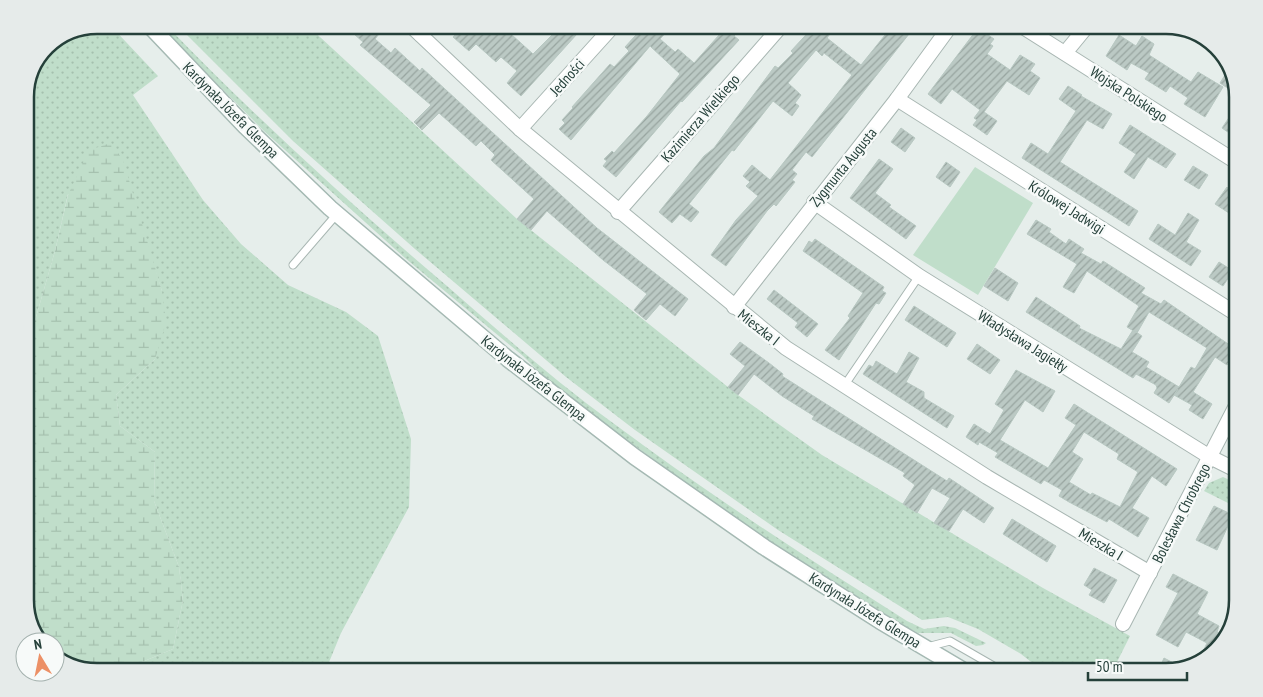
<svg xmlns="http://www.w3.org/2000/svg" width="1263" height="697" font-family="'PT Sans Narrow',sans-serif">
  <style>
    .grass { fill: url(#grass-dots) }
    .wetland { fill: url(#wetland-marsh) }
    .park { fill: #c0deca }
    .building { fill: url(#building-hatch); stroke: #b8c8c2; fill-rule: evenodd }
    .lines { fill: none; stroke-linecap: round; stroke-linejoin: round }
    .service-casing { stroke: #a8b6b2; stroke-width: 9 }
    .minor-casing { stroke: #a8b6b2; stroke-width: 16 }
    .secondary-casing { stroke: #a5b9b3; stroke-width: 18 }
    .service { stroke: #fff; stroke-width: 7 }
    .minor { stroke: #fff; stroke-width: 14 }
    .secondary { stroke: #fff; stroke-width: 15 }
    .labels { text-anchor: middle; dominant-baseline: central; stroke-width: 5; stroke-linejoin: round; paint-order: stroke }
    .street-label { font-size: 15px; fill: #25403a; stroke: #f7faf9 }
    .rim { fill: none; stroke: #25403a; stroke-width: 2.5 }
  </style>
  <defs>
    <pattern id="grass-dots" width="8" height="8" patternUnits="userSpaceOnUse" patternTransform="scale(1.25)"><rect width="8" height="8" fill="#c0deca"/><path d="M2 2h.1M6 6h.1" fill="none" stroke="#a5c0ae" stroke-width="1.8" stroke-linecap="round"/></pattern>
    <pattern id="wetland-marsh" width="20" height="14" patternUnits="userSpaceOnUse" patternTransform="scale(1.25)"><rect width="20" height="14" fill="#c0deca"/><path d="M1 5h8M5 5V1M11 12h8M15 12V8" fill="none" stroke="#a5c0ae"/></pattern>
    <pattern id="building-hatch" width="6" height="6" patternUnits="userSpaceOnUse" patternTransform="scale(1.25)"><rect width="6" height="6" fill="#bbc9c4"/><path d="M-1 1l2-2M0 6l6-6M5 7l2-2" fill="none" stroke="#98a5a0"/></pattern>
  </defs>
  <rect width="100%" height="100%" fill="#e6eeeb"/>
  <!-- grass -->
  <g class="grass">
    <polygon points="97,25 110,25 158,76 133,95 203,200 241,244 288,285 346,312 378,336 411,439 409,507 341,633 325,672 134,672 142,662 173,649 183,600 179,567 154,501 155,452 120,426 116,395 155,359 162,291 148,248 68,194 55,251 30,338 25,342 25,92 46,46"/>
    <path d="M159 25H166C255 117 349 203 447 286 501 333 555 381 613 423 708 494 807 558 907 621L924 629 944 626 955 628 986 643 983 645 976 646 951 633H918L901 624 742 523 609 427 546 379 523 356 405 258 265 132Z"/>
    <polygon points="177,25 307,25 517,219 738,395 822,455 1043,588 1130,636 1112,672 1044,672 1021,654 978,629 948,617 922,620 778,530 635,430 566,377 415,249 293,141"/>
    <polygon points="1223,477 1238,484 1238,508 1204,491 1209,483"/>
  </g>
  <!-- wetland -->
  <path class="wetland" d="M111 143 123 160 162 291 166 323 155 359 116 395 120 426 155 452 154 501 179 567 183 600 173 649 142 662 134 672C110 672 74 675 55 656V642H40L35 636 25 605V342L30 338 55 251 68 195 89 150Z"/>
  <!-- park -->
  <polygon class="park" points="975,167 1033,203 978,295 913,255"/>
  <!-- building -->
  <g class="building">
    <polygon points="362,25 369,25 379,34 375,39 391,53 395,48 420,71 422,68 597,228 688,299 675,316 660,304 646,320 634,310 647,294 603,260 547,211 531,230 517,219 534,199 491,160 495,155 481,141 476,146 439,113 422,130 414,122 431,105 360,45 363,42 354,34"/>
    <polygon points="464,25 467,28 469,25 501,25 533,54 562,25 567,25 577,34 521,96 507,83 517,71 501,57 496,62 476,44 469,51 453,37"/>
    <polygon points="645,25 673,25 660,39 675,52 678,49 694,63 728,25 737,33 734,36 739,40 682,102 681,101 616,177 603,166 607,161 604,159 612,151 614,153 647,116 680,74 650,46 571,140 559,129 565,123 562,120 573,108 572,107 610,64 614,67 629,51 625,47"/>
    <polygon points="815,25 836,25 827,38 861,65 893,25 898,25 909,34 812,157 806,152 792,170 797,174 792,180 795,182 776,206 774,204 767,211 726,266 711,255 736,220 758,196 746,186 750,182 743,176 752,165 770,180 852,75 824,53 822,56 816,50 788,83 801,95 795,103 799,106 792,116 773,101 734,151 732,150 689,204 699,212 691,222 680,214 672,223 659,212 704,156 714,148 775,66 778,68 793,53 791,51"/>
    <polygon points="978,28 994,39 990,44 993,46 987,54 1010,70 1020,55 1035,64 1030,71 1040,78 1029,95 1007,81 984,112 997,121 987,135 973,125 977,120 974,118 980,110 952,89 941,104 928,94"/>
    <polygon points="1119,35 1136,46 1142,36 1154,44 1149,55 1191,82 1198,72 1223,87 1205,117 1184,104 1188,98 1170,86 1166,92 1145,79 1149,73 1131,63 1127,70 1106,56"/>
    <polygon points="1230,67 1238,92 1238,95 1220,83"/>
    <polygon points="1068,86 1082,95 1081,96 1112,114 1103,129 1087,120 1060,162 1138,211 1129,226 1022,158 1031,143 1048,154 1076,111 1059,99"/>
    <polygon points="1238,104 1238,139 1222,128"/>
    <polygon points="1130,125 1176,154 1166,168 1148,157 1134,179 1124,172 1136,154 1119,143"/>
    <polygon points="901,128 915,138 905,152 891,142"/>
    <polygon points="879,159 893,169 875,193 891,205 889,207 916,226 906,239 850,198"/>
    <polygon points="946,162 960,172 950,187 936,177"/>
    <polygon points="1193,166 1208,175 1199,189 1184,180"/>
    <polygon points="1238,178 1238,200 1229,213 1215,204 1227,187 1230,190"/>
    <polygon points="1188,213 1199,220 1186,242 1201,251 1191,266 1149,239 1158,224 1175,235"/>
    <polygon points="1036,220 1051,229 1049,232 1066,244 1069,239 1084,249 1081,253 1101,264 1103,261 1145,288 1141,293 1161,304 1164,300 1234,348 1233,350 1236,351 1227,365 1215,357 1193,392 1212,404 1203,419 1189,410 1192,405 1174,395 1178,389 1169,403 1154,393 1157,388 1156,385 1136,374 1133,378 1026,312 1036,297 1080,326 1079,328 1121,349 1133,330 1142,336 1132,352 1149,362 1146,367 1179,387 1191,367 1195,369 1207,348 1149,312 1137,333 1127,327 1139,306 1087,271 1074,293 1063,287 1077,264 1027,234"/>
    <polygon points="815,239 884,287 882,291 886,293 879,304 876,303 839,360 825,350 850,318 848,316 863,293 803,251 809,241 812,243"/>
    <polygon points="1219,262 1233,271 1223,286 1209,277"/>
    <polygon points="995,268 1018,283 1008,301 984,286"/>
    <polygon points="774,290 818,324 807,337 795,327 798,323 767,299"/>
    <polygon points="914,306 956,333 947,347 905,320"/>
    <polygon points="740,342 769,363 783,374 782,376 947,481 949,478 994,508 984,523 963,509 949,531 934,523 950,498 932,488 917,513 903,504 915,485 903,476 905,473 812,419 814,416 782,396 754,374 738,395 728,387 745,366 730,354"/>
    <polygon points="977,344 1000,360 990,374 967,359"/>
    <polygon points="909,352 919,358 906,382 924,392 924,398 954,416 947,428 863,374 869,365 873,367 876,361 897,374"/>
    <path d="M1016 370 1055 391 1043 412 1025 400 1000 440 1048 468 1076 425 1065 418 1074 404 1177 469 1166 486 1152 476 1132 508 1149 518 1138 537 1109 519 1107 522 1069 502 1059 496 1062 490 1044 480 1041 484 995 457 998 453 979 442 978 445 966 437 974 424 990 434 1004 410 995 404ZM1084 432 1119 454 1117 459 1138 472 1120 507 1092 493 1091 495 1069 482 1083 459 1072 452Z"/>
    <polygon points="1214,506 1233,515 1217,550 1196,540"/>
    <polygon points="1012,519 1056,546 1047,562 1003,534"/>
    <polygon points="1094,568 1117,580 1104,603 1089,595 1092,590 1084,585"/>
    <polygon points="1173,574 1208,592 1197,614 1219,626 1217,632 1227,638 1202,662 1197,664 1207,643 1186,632 1178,647 1156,635 1178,593 1166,587"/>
    <polygon points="1164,658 1183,668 1168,672 1160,667"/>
  </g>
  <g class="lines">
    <defs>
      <g id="service">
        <polyline points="293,265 337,214"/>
        <polyline points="844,386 919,276"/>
        <polyline points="927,647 950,641 1004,672"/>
      </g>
      <g id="minor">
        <polyline points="410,25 520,129 786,348 987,477 1150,573"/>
        <polyline points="1020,25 1238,163"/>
        <polyline points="421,35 431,25"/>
        <polyline points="1065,53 1088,25"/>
        <polyline points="897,99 1238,315"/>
        <polyline points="520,129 614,25"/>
        <polyline points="814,202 919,276 1210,457 1238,471"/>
        <polyline points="618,212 782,25"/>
        <polyline points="734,307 897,99 951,25"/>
        <polyline points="1123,624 1238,402"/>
      </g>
      <polyline id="secondary" points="149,25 245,126 330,208 508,359 635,457 764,547 880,621 966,672"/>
    </defs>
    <!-- service casing -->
    <use href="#service" class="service-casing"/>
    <!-- minor casing -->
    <use href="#minor" class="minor-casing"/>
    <!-- secondary casing -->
    <use href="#secondary" class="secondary-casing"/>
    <!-- service -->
    <use href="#service" class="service"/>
    <!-- minor -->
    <use href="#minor" class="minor"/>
    <!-- secondary -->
    <use href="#secondary" class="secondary"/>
  </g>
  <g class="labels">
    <!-- street labels -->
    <g class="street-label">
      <text transform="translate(567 77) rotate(-48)">Jedności</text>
      <text transform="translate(1129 94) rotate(33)">Wojska Polskiego</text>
      <text transform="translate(231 110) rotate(45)">Kardynała Józefa Glempa</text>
      <text transform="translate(700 118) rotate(-49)">Kazimierza Wielkiego</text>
      <text transform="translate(843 167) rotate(-51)">Zygmunta Augusta</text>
      <text transform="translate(1067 207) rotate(32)">Królowej Jadwigi</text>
      <text transform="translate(759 327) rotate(38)">Mieszka I</text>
      <text transform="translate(1023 341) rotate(32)">Władysława Jagiełły</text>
      <text transform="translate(534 378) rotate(38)">Kardynała Józefa Glempa</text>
      <text transform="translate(1181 513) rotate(-63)">Bolesława Chrobrego</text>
      <text transform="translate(1101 544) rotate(31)">Mieszka I</text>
      <text transform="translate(865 610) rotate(32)">Kardynała Józefa Glempa</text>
    </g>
  </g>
  <!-- crop -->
  <path d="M0 0H1263V697H0ZM97 34H1166A63 63 0 0 1 1229 97V600A63 63 0 0 1 1166 663H97A63 63 0 0 1 34 600V97A63 63 0 0 1 97 34Z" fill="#e6ebea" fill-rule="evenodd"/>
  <path class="rim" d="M97 34H1166A63 63 0 0 1 1229 97V600A63 63 0 0 1 1166 663H97A63 63 0 0 1 34 600V97A63 63 0 0 1 97 34Z"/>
  <!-- north arrow -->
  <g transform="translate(40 657) rotate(350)"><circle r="24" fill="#f7faf9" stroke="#a3b0ad"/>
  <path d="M0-4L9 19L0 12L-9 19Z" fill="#ec9066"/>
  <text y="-8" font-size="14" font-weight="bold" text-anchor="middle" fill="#25403a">N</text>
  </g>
  <!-- scale -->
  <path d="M1088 672v8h99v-8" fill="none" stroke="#25403a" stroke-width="2.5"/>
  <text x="1096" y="672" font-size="15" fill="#25403a" stroke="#f7faf9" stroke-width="4" paint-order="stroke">50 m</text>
</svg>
